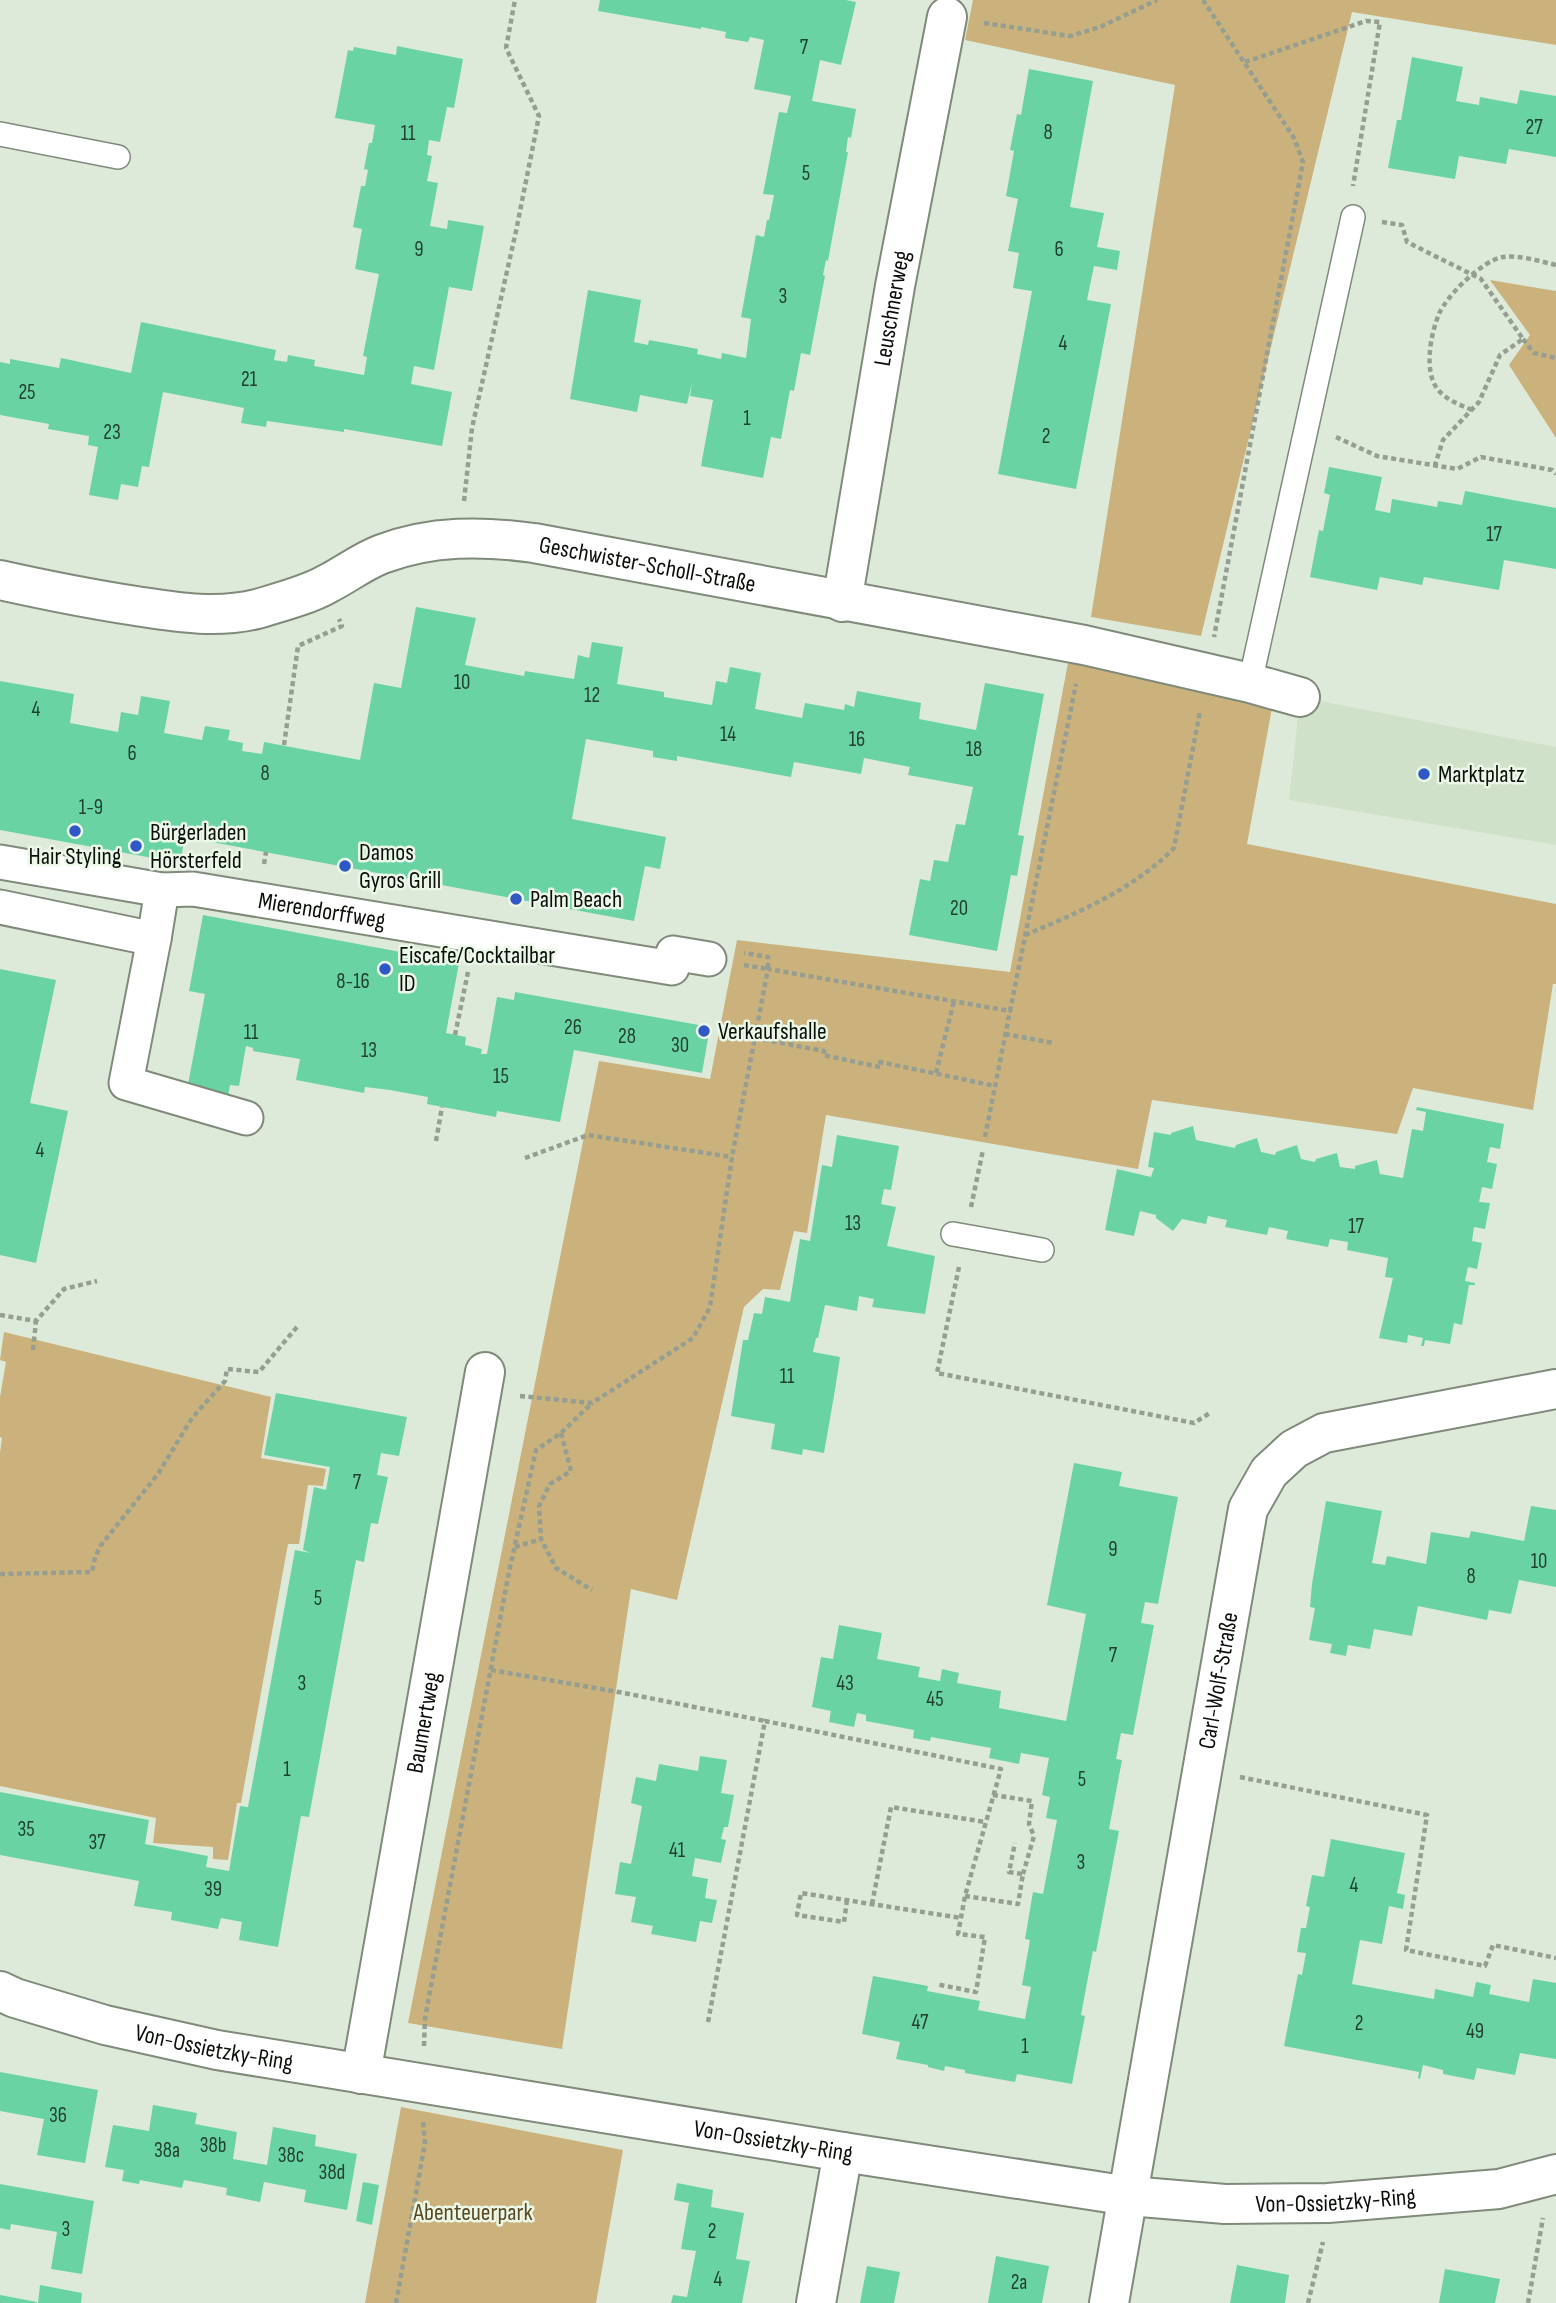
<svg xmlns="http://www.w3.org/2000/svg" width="1556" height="2303" font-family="'Sofia Sans Condensed',sans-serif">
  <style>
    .built { fill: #d0e1ca }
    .green { fill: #cbb27c }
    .building { fill: #69d3a4 }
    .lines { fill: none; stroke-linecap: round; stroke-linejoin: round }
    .service-casing { stroke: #7f8a7b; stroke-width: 26 }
    .pedestrian-casing { stroke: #7f8a7b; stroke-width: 37 }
    .minor-casing { stroke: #7f8a7b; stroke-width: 42 }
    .path { stroke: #959e91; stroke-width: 4.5; stroke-dasharray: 5 3.5; stroke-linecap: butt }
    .service { stroke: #fff; stroke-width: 23 }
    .pedestrian { stroke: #fff; stroke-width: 33 }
    .minor { stroke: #fff; stroke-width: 38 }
    .poi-dot { fill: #2f57c6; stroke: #ebf8e7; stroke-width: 2.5 }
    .labels { text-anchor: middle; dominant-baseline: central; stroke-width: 5; stroke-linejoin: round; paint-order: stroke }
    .number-label { font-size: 21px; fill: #224030 }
    .street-label { font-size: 24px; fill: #0b0f09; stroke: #ebf8e7 }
    .poi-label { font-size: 24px; fill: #0b0f09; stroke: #ebf8e7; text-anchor: start }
    .park-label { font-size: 24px; fill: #5a4922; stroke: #ebf8e7 }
  </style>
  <rect width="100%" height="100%" fill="#deead9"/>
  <!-- built -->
  <polygon class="built" points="1300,697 1556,747 1556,845 1289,800"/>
  <!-- green -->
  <g class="green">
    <polygon points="973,0 1556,0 1556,45 1352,12 1201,636 1091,617 1175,85 965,40"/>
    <polygon points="1490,280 1556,291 1556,438 1509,365 1530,335"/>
    <polygon points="1070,652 1274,697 1247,844 1556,904 1556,984 1553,984 1533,1110 1413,1088 1397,1134 1152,1100 1138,1169 826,1115 807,1233 794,1231 780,1290 763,1289 744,1307 677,1600 631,1589 562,2049 408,2023 599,1061 710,1079 737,940 1010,972"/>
    <polygon points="4,1332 271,1397 261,1458 326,1469 323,1486 308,1485 299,1544 288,1544 241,1803 237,1803 228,1860 213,1859 213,1847 153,1843 156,1818 0,1786 0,1453 2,1438 0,1437 0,1397 6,1362 0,1360"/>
    <polygon points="401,2107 623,2150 596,2303 365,2303"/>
  </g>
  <!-- building -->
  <g class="building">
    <polygon points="600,0 846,0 856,2 841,65 820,60 812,101 856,109 851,138 848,137 846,152 848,152 828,261 826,260 823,275 825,276 810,355 801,353 794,391 790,390 781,439 771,437 763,478 701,466 713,400 690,396 692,383 687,404 640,395 637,412 570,399 588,290 641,300 634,342 648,345 649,340 698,349 697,354 721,359 722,353 746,358 751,319 741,317 756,235 764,237 767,220 769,220 774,195 763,194 779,112 787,113 791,96 754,89 764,40 750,37 748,42 725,38 726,32 701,27 701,29 598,11"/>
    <polygon points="397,46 463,59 454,108 447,107 440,142 429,140 427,155 432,156 427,181 438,183 430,226 447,229 448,220 484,226 472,291 449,287 434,370 414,366 411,384 452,392 442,446 344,429 344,432 267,421 266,427 241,423 244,408 163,392 149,467 142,466 138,487 121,484 118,500 89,495 98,447 88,445 89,436 48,429 49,424 0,415 0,362 10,364 10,359 59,368 61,358 131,373 141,322 276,350 274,360 287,362 288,355 315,360 314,366 364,375 367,357 363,356 379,274 355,269 362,229 353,227 361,186 365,186 368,170 364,169 369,143 372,143 375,125 335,118 348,50 353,51 354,47 396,55"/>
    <polygon points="1412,57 1463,67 1456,101 1479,105 1480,97 1517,104 1520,90 1556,96 1556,157 1509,149 1506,164 1459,156 1455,179 1388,168 1397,120 1401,120"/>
    <polygon points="1029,69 1093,81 1070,207 1104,213 1097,247 1120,251 1117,270 1094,266 1087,300 1111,304 1076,489 998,474 1032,291 1013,288 1019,253 1008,251 1018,199 1006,196 1014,151 1010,150 1017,114 1021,115"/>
    <polygon points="1329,467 1382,477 1375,510 1390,513 1392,499 1437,507 1438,501 1462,505 1465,491 1556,508 1556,569 1504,560 1499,590 1424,577 1422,585 1380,577 1377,590 1310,577 1319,530 1323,531 1330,495 1324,493"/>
    <polygon points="416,607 476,618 465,665 524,676 525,671 574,679 578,655 589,658 592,642 623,647 617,684 664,692 664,697 712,705 716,681 727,683 730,667 761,673 755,709 802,718 805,703 844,710 845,704 854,707 857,691 921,703 919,719 976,730 985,683 1044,694 1018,835 1024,836 1017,876 1011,875 997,951 909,935 920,879 930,881 934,860 948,862 956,824 965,825 973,787 908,775 910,767 864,758 861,774 794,762 791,777 677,756 677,761 653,757 653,751 586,739 572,819 666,837 660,869 645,866 634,921 185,837 180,863 0,830 0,681 74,694 70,723 118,732 121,712 138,715 141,696 170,701 164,733 202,740 205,726 230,730 228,740 243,743 242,751 262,754 264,742 360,760 374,683 401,688"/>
    <polygon points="203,915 459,963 446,1033 466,1037 465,1045 482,1049 481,1054 487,1054 497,997 514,1000 515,992 710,1027 702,1073 574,1050 560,1122 497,1111 496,1117 427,1104 428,1097 390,1090 365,1087 364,1093 296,1080 300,1059 253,1051 253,1048 246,1046 239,1086 230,1085 227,1102 186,1095 205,994 189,991"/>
    <polygon points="0,969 56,980 30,1103 68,1111 36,1263 0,1255"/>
    <polygon points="1417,1107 1504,1124 1500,1149 1490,1147 1487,1162 1497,1164 1492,1189 1482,1187 1479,1202 1490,1203 1485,1229 1474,1227 1472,1241 1482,1243 1477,1269 1468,1267 1465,1281 1475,1283 1475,1285 1469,1285 1462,1325 1454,1323 1450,1344 1425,1340 1424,1346 1421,1346 1423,1338 1408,1335 1407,1343 1379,1338 1393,1278 1385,1277 1388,1258 1347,1250 1348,1242 1330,1239 1328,1247 1286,1239 1288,1231 1269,1227 1267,1235 1225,1227 1227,1220 1208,1216 1206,1224 1182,1219 1173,1231 1156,1218 1156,1215 1140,1211 1134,1236 1105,1230 1117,1169 1151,1177 1154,1168 1148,1167 1154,1132 1171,1135 1171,1133 1193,1126 1196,1140 1235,1148 1236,1145 1257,1138 1261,1152 1275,1155 1276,1152 1297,1145 1301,1159 1315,1162 1316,1159 1337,1153 1340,1167 1355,1169 1355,1166 1377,1160 1380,1174 1403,1178 1412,1129 1423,1131 1426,1112 1416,1110"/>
    <polygon points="837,1135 899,1146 891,1190 884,1189 881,1204 896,1207 887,1246 935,1256 925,1314 872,1307 874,1299 859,1296 857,1311 825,1305 818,1338 816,1338 813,1352 840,1357 835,1390 824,1453 803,1449 802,1455 771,1449 775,1424 731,1416 743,1340 748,1340 754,1313 762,1314 765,1297 790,1302 800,1239 810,1241 822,1165 832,1167"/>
    <polygon points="276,1393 407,1417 399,1456 381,1453 377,1475 388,1477 378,1524 371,1523 364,1562 356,1560 309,1817 301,1816 278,1947 239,1940 242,1922 221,1918 218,1929 171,1920 172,1912 134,1906 139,1881 0,1855 0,1792 149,1820 145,1844 208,1856 206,1867 229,1871 240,1806 248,1807 295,1550 311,1553 303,1550 314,1487 326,1490 330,1467 264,1455"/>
    <polygon points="1074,1463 1122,1472 1119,1486 1178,1497 1158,1604 1145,1602 1141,1623 1154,1625 1133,1735 1121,1733 1116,1759 1122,1760 1109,1829 1119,1831 1096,1952 1093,1951 1081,2015 1085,2016 1072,2084 1017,2074 1015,2082 965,2073 965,2070 945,2066 944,2071 928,2067 928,2065 896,2059 900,2042 862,2034 873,1976 928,1986 927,1991 980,2001 978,2010 1025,2019 1031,1987 1022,1985 1030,1940 1025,1939 1033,1892 1043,1894 1057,1820 1046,1818 1050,1797 1042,1795 1049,1758 1021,1753 1019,1764 989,1758 991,1748 931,1737 930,1741 913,1738 914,1730 866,1721 866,1715 857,1713 854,1727 829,1722 831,1711 812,1707 821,1657 833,1659 839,1625 882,1633 877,1659 920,1667 918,1677 940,1681 942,1669 959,1673 957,1683 1001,1691 999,1708 1066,1721 1086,1614 1047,1605"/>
    <polygon points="1326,1501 1382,1511 1372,1563 1385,1565 1387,1556 1426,1564 1431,1532 1469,1538 1471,1531 1524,1541 1531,1506 1556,1510 1556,1587 1519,1580 1511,1614 1489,1610 1487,1620 1418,1606 1412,1636 1374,1629 1370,1649 1348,1645 1346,1656 1330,1653 1332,1644 1309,1640 1315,1608 1310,1607 1312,1584"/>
    <polygon points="700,1756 727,1760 721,1793 734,1795 728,1827 724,1827 721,1839 726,1840 721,1863 695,1858 692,1876 708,1879 705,1898 717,1900 712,1923 700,1921 696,1942 651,1934 653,1926 631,1922 636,1897 615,1894 620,1862 631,1864 634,1850 642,1806 631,1803 636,1777 656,1781 659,1764 698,1771"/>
    <polygon points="1331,1839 1405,1853 1397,1893 1405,1895 1403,1909 1389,1906 1382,1944 1360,1940 1352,1984 1434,1999 1435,1989 1473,1997 1476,1982 1491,1985 1489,1994 1529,2002 1533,1979 1556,1983 1556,2059 1520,2053 1515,2075 1477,2068 1474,2080 1443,2074 1443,2070 1423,2065 1420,2079 1418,2078 1419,2072 1284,2046 1298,1974 1302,1975 1306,1953 1297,1952 1301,1928 1306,1928 1310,1907 1306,1906 1312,1875 1324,1877"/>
    <polygon points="0,2072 98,2090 85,2163 37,2155 44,2119 0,2111"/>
    <polygon points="153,2105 197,2113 195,2124 237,2132 233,2159 267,2165 273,2127 316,2135 315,2146 357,2154 347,2210 304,2202 306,2190 264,2182 260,2202 226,2195 227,2188 184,2180 182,2188 140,2180 139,2184 122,2181 124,2170 105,2167 113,2125 149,2131"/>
    <polygon points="363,2182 379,2185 372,2225 356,2221"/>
    <polygon points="677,2183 713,2190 711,2207 744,2213 736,2259 750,2261 742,2303 671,2303 673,2295 687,2297 696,2251 681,2249 689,2203 674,2200"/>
    <polygon points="0,2184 94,2201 82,2274 51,2269 57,2232 11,2224 10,2230 0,2228"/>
    <polygon points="996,2256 1049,2266 1042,2303 988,2303"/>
    <polygon points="1237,2265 1289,2275 1285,2303 1230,2303"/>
    <polygon points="867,2266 900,2272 894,2303 860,2303"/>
    <polygon points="1445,2269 1500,2279 1495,2303 1439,2303"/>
    <polygon points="40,2285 82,2293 81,2303 38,2303"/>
    <polygon points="0,2295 37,2302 37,2303 0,2303"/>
  </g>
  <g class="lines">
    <defs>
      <g id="service">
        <polyline points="0,134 118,157"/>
        <polyline points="1250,683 1353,217"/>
        <polyline points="953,1234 1042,1250"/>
      </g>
      <g id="pedestrian">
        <path id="s1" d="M0 862 162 890 193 889 672 968 673 953 709 959"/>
        <polyline points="0,907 154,939 162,890"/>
        <polyline points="154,939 126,1083 246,1118"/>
      </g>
      <g id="minor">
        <path id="s2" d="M0 580C45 590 90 599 136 606 176 612 216 619 257 609 277 603 308 595 327 584 345 575 363 561 382 554 432 535 483 536 534 543L1084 645 1250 683 1300 697"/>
        <path id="s3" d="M842 602 895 286 947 17"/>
        <path id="s4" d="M0 1991 15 1998 105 2025 217 2050 843 2152 1129 2196 1225 2204 1328 2203 1499 2189 1556 2174"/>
        <path id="s5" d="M361 2074 485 1372"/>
        <polyline points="816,2303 843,2152"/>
        <path id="s6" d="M1109 2303 1248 1509 1269 1472 1294 1449 1324 1433 1556 1389"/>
      </g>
    </defs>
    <!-- service casing -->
    <use href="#service" class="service-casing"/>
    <!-- pedestrian casing -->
    <use href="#pedestrian" class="pedestrian-casing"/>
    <!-- minor casing -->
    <use href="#minor" class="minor-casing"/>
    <!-- path -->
    <g class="path">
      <polyline points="1203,0 1294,138 1303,162 1214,637"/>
      <polyline points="984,23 1070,36 1100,27 1157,0"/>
      <polyline points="1245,62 1366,21 1380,22 1353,186"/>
      <polyline points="1382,222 1402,225 1407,242 1481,279 1523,339 1500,355 1479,402 1443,440 1435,465"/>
      <polyline points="1523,339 1534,353 1556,358"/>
      <path d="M1472 410C1459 404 1445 400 1436 387 1424 368 1431 333 1439 314 1447 295 1483 260 1503 257 1520 255 1539 261 1556 265"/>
      <polyline points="1336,437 1377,456 1457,469 1481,457 1552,470 1556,474"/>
      <polyline points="464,501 472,428 516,231 539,116 506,48 515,0"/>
      <polyline points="284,745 298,646 342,626 339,619"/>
      <polyline points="264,864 266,852"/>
      <path d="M1025 935C1078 913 1134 889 1174 848L1200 711"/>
      <polyline points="744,965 768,969 768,957 744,953"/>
      <polyline points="1005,1034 1054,1043"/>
      <polyline points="455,1035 468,972"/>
      <polyline points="755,1038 824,1051 823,1055 880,1067 880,1062 995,1086"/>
      <polyline points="936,1073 954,1001"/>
      <polyline points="985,1137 1010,1011"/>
      <polyline points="436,1141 442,1107"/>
      <polyline points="525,1158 588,1135 732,1157"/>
      <polyline points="971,1207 983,1150"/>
      <polyline points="959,1267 937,1373 1194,1423 1210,1413"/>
      <polyline points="0,1315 36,1321 64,1289 97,1281"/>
      <polyline points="33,1350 36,1321"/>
      <polyline points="520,1396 592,1403 693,1338 710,1307 732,1157 768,969 1010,1011 1076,684"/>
      <polyline points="561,1433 571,1471 550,1484 539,1506 541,1539 556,1568 592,1590"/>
      <polyline points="515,1547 541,1539"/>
      <polyline points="0,1574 92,1572 95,1557 101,1545 158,1474 192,1418 225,1381 227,1369 259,1372 297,1327"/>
      <polyline points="491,1670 624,1693 765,1721"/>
      <polyline points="1240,1777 1427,1815 1406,1950 1485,1966 1493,1945 1556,1958"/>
      <polyline points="993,1795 1032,1801 1029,1824 1034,1836 1023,1874"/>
      <polyline points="965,1896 1018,1904 1023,1874 1009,1872 1015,1843"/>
      <polyline points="847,1900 844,1922 797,1915 801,1893 961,1918"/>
      <polyline points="872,1904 891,1807 985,1822"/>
      <polyline points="708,2022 765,1721 1001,1769 965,1896 958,1934 985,1937 976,1992 936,1984"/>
      <polyline points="424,2046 425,2018 509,1572 536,1450 561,1433 592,1403"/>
      <polyline points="396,2303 425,2143 423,2121"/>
      <polyline points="1308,2303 1323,2242"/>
      <polyline points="1528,2303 1543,2218"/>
    </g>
    <!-- service -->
    <use href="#service" class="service"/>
    <!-- pedestrian -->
    <use href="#pedestrian" class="pedestrian"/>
    <!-- minor -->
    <use href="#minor" class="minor"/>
  </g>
  <!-- markers -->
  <g class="poi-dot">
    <circle cx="1424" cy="774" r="7"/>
    <circle cx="75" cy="831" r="7"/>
    <circle cx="136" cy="846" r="7"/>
    <circle cx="345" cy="866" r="7"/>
    <circle cx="516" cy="899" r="7"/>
    <circle cx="385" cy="969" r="7"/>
    <circle cx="704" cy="1031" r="7"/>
  </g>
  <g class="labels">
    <!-- number labels -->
    <g class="number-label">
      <text x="804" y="47">7</text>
      <text x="1534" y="127">27</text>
      <text x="1048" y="132">8</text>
      <text x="408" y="133">11</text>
      <text x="806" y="173">5</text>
      <text x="419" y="249">9</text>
      <text x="1059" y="249">6</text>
      <text x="783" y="296">3</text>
      <text x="1063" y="343">4</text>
      <text x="249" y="379">21</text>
      <text x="27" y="392">25</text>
      <text x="747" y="418">1</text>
      <text x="112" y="432">23</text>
      <text x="1046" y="436">2</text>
      <text x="1494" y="534">17</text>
      <text x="462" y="682">10</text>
      <text x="592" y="695">12</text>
      <text x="36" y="709">4</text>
      <text x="728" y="734">14</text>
      <text x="857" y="739">16</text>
      <text x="974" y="749">18</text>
      <text x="132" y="753">6</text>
      <text x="265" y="773">8</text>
      <text x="91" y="807">1-9</text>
      <text x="959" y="908">20</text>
      <text x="353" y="981">8-16</text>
      <text x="573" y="1027">26</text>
      <text x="251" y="1032">11</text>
      <text x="627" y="1036">28</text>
      <text x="680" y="1045">30</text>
      <text x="369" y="1050">13</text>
      <text x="501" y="1076">15</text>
      <text x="40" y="1150">4</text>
      <text x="853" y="1223">13</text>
      <text x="1356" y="1226">17</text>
      <text x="787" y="1376">11</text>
      <text x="357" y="1482">7</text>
      <text x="1113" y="1549">9</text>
      <text x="1539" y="1561">10</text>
      <text x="1471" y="1576">8</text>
      <text x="318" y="1598">5</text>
      <text x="1113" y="1655">7</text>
      <text x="302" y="1683">3</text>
      <text x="845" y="1683">43</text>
      <text x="935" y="1699">45</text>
      <text x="287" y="1769">1</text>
      <text x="1082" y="1779">5</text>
      <text x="26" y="1829">35</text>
      <text x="97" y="1842">37</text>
      <text x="677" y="1850">41</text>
      <text x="1081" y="1862">3</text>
      <text x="1354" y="1885">4</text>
      <text x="213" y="1889">39</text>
      <text x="920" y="2022">47</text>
      <text x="1359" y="2023">2</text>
      <text x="1475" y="2031">49</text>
      <text x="1025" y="2046">1</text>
      <text x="58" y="2115">36</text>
      <text x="213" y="2145">38b</text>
      <text x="167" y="2150">38a</text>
      <text x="291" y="2155">38c</text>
      <text x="332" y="2172">38d</text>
      <text x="66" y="2229">3</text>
      <text x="712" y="2231">2</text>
      <text x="718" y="2279">4</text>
      <text x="1019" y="2282">2a</text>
    </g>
    <!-- street labels -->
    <g class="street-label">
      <text stroke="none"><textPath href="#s3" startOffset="298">Leuschnerweg</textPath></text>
      <text stroke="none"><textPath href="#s2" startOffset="667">Geschwister-Scholl-Straße</textPath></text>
      <text stroke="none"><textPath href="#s1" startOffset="326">Mierendorffweg</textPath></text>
      <text stroke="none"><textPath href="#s6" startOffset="632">Carl-Wolf-Straße</textPath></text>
      <text stroke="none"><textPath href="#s5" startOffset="357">Baumertweg</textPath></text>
      <text stroke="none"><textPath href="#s4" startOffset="222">Von-Ossietzky-Ring</textPath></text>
      <text stroke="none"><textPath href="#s4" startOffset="789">Von-Ossietzky-Ring</textPath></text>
      <text stroke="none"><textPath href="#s4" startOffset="1356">Von-Ossietzky-Ring</textPath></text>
    </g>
    <!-- poi labels -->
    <g class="poi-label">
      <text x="1438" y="774">Marktplatz</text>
      <text x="150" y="832">Bürgerladen<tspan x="150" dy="28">Hörsterfeld</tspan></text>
      <text x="359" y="852">Damos<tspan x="359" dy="28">Gyros Grill</tspan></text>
      <text x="75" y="856" text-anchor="middle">Hair Styling</text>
      <text x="530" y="899">Palm Beach</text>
      <text x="399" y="955">Eiscafe/Cocktailbar<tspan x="399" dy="28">ID</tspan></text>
      <text x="718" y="1031">Verkaufshalle</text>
    </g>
    <!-- park labels -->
    <g class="park-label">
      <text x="473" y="2212">Abenteuerpark</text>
    </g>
  </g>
</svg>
